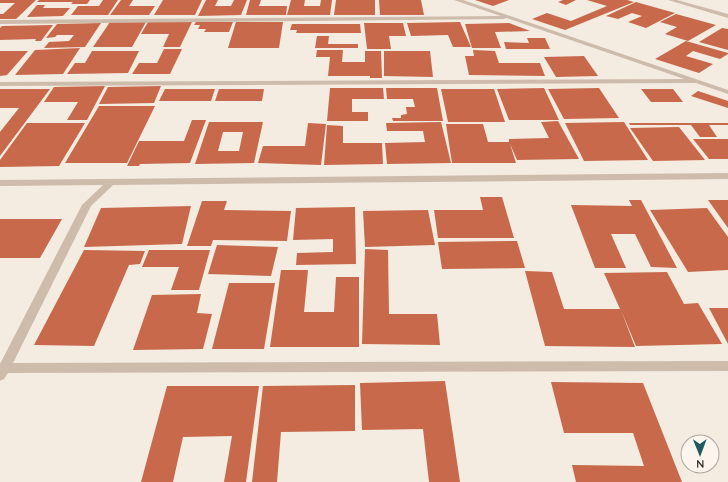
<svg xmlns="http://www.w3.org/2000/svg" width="728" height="482" font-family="Quicksand,sans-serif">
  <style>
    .building { fill: #c8694b; fill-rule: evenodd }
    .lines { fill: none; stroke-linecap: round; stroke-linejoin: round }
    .lane { fill: #cdbbac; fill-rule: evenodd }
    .street { fill: #cdbbac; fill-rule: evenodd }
  </style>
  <rect width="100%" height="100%" fill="#f4ebe1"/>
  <!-- building -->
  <g class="building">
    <polygon points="0,0 36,0 16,19 0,19 0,14 3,14 15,3 0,3"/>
    <polygon points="39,0 90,0 87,4 71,4 73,2 37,2"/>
    <polygon points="103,0 118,0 108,15 71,15 78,6 99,6"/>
    <polygon points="121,0 133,0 129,6 155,6 149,15 110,15"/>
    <polygon points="163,0 202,0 195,15 154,15"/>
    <polygon points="206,0 218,0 215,6 231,6 234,0 247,0 241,15 198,16"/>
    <polygon points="250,0 261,0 259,6 287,6 286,15 246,15"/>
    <polygon points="291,0 305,0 304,6 320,6 321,0 332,0 330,15 287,15"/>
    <polygon points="336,0 375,0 375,15 334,15"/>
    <polygon points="379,0 421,0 424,15 380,15"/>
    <polygon points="475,0 509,0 493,6"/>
    <polygon points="563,0 576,0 566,5 558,2"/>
    <polygon points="587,0 627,0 634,2 565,30 532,19 547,13 571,21 607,6"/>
    <polygon points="636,2 675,13 646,28 628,22 642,16 632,13 618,19 606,16"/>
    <polygon points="37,5 45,5 43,8 70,8 63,16 27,17"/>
    <polygon points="676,14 716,25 688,41 665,34 677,27 660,22"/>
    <polygon points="110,22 146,22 132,47 93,47"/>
    <polygon points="148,22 192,22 180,47 163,47 169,34 141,34"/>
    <polygon points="196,22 233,22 229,32 204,32 206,29 198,29 200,25 194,25"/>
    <polygon points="236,22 283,22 279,48 228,48"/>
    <polygon points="460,22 471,47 453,47 448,35 411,36 407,23"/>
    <polygon points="101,23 85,47 44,48 49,42 69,41 74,35 57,35 55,37 46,38 57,24"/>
    <polygon points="364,23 403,23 406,36 389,36 391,49 367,49"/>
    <polygon points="509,23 530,31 495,32 501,48 472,48 465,24"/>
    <polygon points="292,24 360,24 361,33 296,33 297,30 290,30"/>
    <polygon points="53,25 41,41 35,41 36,39 0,40 0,28 2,26"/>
    <polygon points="722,28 728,29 728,50 699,42"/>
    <polygon points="317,36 329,36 328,44 358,44 358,48 315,48"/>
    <polygon points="527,38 545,38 550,49 506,49 504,42 529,43"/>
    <polygon points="686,41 728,53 728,54 720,59 693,51 686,56 713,64 699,73 655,59"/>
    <polygon points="80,48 63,74 15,75 35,50"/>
    <polygon points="164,49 182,49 170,74 132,74 139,63 157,63"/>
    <polygon points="317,50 343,50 342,62 365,62 365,51 381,51 382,78 370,78 370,76 328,76 330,57 316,57"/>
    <polygon points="473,50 495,51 499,63 540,63 545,76 469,75 465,56 474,56"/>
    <polygon points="0,51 28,51 7,75 0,76"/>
    <polygon points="92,51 139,51 128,73 67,74 75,63 85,63"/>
    <polygon points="384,51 430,51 433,77 384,76"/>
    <polygon points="584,56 598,76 556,77 544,57"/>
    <polygon points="105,86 87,120 67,120 78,102 44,102 54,87"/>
    <polygon points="161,86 154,103 99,104 108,87"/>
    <polygon points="330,88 383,88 384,99 352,99 352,112 368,112 368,121 327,121"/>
    <polygon points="386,88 437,88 443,121 393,121 392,118 401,118 401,115 407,114 406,107 415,107 413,99 387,99"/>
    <polygon points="544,88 559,120 509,120 497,89"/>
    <polygon points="599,88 619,118 564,119 548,89"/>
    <polygon points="0,89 50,89 0,156 0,132 19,108 0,108"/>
    <polygon points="165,89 215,89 211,101 159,101"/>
    <polygon points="219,89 264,89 262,101 215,101"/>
    <polygon points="441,89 494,89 505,122 448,122"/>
    <polygon points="641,89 673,89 683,102 651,102"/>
    <polygon points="698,91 728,101 728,108 691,96"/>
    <polygon points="99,106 155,106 127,163 65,163"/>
    <polygon points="192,120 206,120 190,163 140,164 139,166 127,166 139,141 184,141"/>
    <polygon points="558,121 579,159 517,160 510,144 516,163 452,163 446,124 483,124 488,142 509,142 509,139 549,138 541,122"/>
    <path d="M209 122H263L254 163 195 164ZM223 132H243L239 151H218Z"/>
    <polygon points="441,122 451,163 387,164 385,143 425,142 423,131 387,131 386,123"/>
    <polygon points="624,122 648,160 584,161 565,123"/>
    <polygon points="27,123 85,123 59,166 0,167 0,160"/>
    <polygon points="308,123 326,124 321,165 258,163 263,146 305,146"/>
    <polygon points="629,123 728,123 728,125 709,125 717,137 700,137 691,125 630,125"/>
    <polygon points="327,125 343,126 343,143 382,143 383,164 324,165"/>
    <polygon points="679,127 705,160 653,161 630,128"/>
    <polygon points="693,139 728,139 728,159 709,159"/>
    <polygon points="480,197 502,197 514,238 438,238 434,210 483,210"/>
    <polygon points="629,200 641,200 677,268 651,267 635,234 611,234 626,268 595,268 571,205 632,206"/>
    <polygon points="708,200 728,200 728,228"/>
    <polygon points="202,201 227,201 224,210 291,211 287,241 213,240 211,246 187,246"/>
    <polygon points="191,206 182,244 84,247 101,208"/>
    <polygon points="355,207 356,264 296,265 297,253 333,252 333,239 293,240 296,208"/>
    <polygon points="707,208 728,237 728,270 688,272 650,210"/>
    <polygon points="428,210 435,245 365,247 363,211"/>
    <polygon points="0,219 62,219 40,258 0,258"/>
    <polygon points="517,241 525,268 442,269 438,242"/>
    <polygon points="217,245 278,247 271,276 208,274"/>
    <polygon points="365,249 388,250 389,314 437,314 440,345 362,344"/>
    <polygon points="84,250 145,251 140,264 129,265 94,346 34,345"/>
    <polygon points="149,250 210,250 199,290 171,290 179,267 142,267"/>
    <polygon points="281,270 308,270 304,312 334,312 336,277 359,277 359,347 270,347"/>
    <polygon points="525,271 552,272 564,309 620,309 604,273 667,272 684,304 698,303 722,344 636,346 621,310 635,347 545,346"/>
    <polygon points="229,283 275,283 264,349 212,349"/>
    <polygon points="201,294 197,313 212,314 203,349 133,350 152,295"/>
    <polygon points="709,308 728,308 728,344"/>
    <polygon points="445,381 460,482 429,482 423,429 362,430 360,383"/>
    <polygon points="551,382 643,383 682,482 576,482 572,465 644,466 633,433 564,433"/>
    <polygon points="355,385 355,431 281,432 277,482 252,482 263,386"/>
    <polygon points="167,386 259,386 246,482 224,482 232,436 183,437 173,482 141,482"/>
  </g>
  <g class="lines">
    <!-- lane -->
    <g class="lane">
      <polygon points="506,16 507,17 504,19 0,24 0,20"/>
      <polygon points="692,79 695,79 695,83 0,86 0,82"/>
      <polygon points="728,173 728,179 113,185 91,206 13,363 728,361 728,371 8,373 4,379 0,381 0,364 82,205 103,185 0,186 0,180"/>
    </g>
    <!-- street -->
    <g class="street">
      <polygon points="454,0 463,0 728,90 728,94"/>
      <polygon points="668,0 677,0 728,14 728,18"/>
    </g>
  </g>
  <!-- north arrow -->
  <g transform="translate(700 454) rotate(179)"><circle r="19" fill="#fbf5ee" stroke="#aea6a0"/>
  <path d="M0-3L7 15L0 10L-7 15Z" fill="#1f5a5e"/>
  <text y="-6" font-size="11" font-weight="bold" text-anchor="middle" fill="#3b302b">N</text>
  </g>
</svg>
